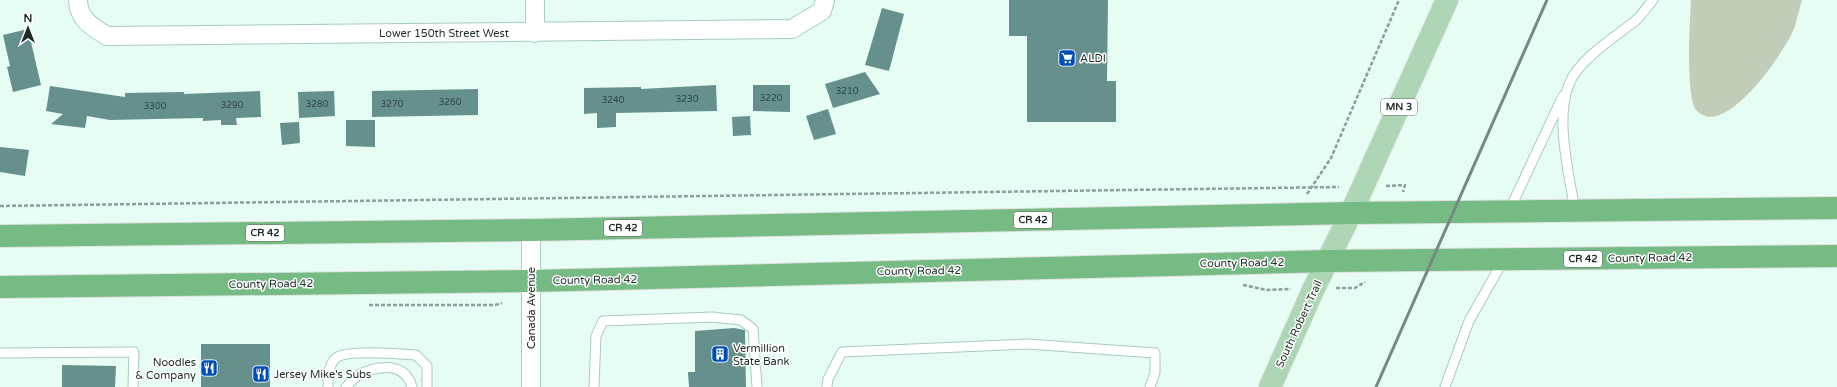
<svg xmlns="http://www.w3.org/2000/svg" width="1837" height="387" font-family="'Varela Round',sans-serif">
  <style>
    .green { fill: #c1ccb9 }
    .building { fill: #66908b }
    .lines { fill: none; stroke-linecap: round; stroke-linejoin: round }
    .lane-casing { stroke: #a6cdbd; stroke-width: 11 }
    .street-casing { stroke: #a6cdbd; stroke-width: 20 }
    .primary-casing { stroke: #dfe1e0; stroke-width: 24 }
    .highway-casing { stroke: #dfe1e0; stroke-width: 24 }
    .path { stroke: #8ba097; stroke-width: 2.5; stroke-dasharray: 4 2; stroke-linecap: butt }
    .lane { stroke: #fff; stroke-width: 9 }
    .street { stroke: #fff; stroke-width: 18 }
    .primary { stroke: #add6b5; stroke-width: 22 }
    .highway { stroke: #76ba84; stroke-width: 22 }
    .rail { stroke: #778a82; stroke-width: 3 }
    .labels { text-anchor: middle; dominant-baseline: central; stroke-width: 3; stroke-linejoin: round; paint-order: stroke }
    .number-label { font-size: 9px; fill: #2e453e }
    .shield { fill: #fff; stroke: #606b66; stroke-width: 1 }
    .shield-label { font-size: 10px; font-weight: bold; fill: #1c2c25 }
    .street-label { font-size: 11px; fill: #1c2c25; stroke: #fff }
    .poi-label { font-size: 11px; fill: #1c2c25; stroke: #fff; text-anchor: start }
  </style>
  <rect width="100%" height="100%" fill="#e5fdf3"/>
  <!-- green -->
  <path class="green" d="M1691 0H1802C1799 10 1797 20 1794 29 1785 51 1725 140 1697 111 1685 100 1690 19 1691 0Z"/>
  <!-- building -->
  <g class="building">
    <polygon points="1009,0 1108,0 1107,81 1116,81 1116,122 1027,122 1027,36 1009,36"/>
    <polygon points="882,8 904,14 889,71 865,65"/>
    <polygon points="28,29 41,85 13,92 7,67 10,66 3,35"/>
    <polygon points="865,72 880,94 833,108 825,84"/>
    <polygon points="716,85 717,111 616,113 616,127 597,128 597,113 584,114 584,88 641,87 641,89"/>
    <polygon points="753,85 790,85 790,112 753,111"/>
    <polygon points="50,86 125,97 125,93 184,92 184,94 260,91 261,117 236,118 237,125 221,125 221,120 203,121 203,118 110,120 87,116 85,128 51,124 63,114 46,111"/>
    <polygon points="478,89 478,115 372,117 372,91"/>
    <polygon points="334,91 335,116 299,118 298,92"/>
    <polygon points="828,109 836,134 814,140 806,116"/>
    <polygon points="750,116 751,135 733,136 732,117"/>
    <polygon points="346,120 375,120 375,147 346,146"/>
    <polygon points="299,122 300,143 282,145 280,123"/>
    <polygon points="0,147 29,150 25,176 0,172"/>
    <polygon points="734,328 745,330 746,387 689,387 688,372 695,372 695,331"/>
    <rect x="201" y="344" width="69" height="43"/>
    <polygon points="62,365 116,366 115,387 62,387"/>
  </g>
  <g class="lines">
    <defs>
      <g id="lane">
        <polyline points="1509,211 1563,96"/>
        <path d="M1575 211C1569 171 1549 101 1579 68 1595 49 1616 36 1635 21 1642 15 1647 7 1653 0"/>
        <polyline points="0,353 134,352 133,387"/>
        <path d="M328 387C328 378 328 365 336 358 346 349 402 354 416 355L427 366V387"/>
        <path d="M346 387C350 383 355 377 360 374 379 365 405 362 412 387"/>
        <polyline points="594,387 596,336 603,321 712,317 741,320 753,329 757,387"/>
        <polyline points="827,387 828,379 842,352 1027,344 1155,353 1155,373 1150,387"/>
        <polyline points="1445,387 1469,321 1503,261"/>
      </g>
      <g id="street">
        <path d="M78 0C78 19 92 27 107 36L792 29 822 11 825 0"/>
        <polyline points="535,33 535,0"/>
        <polyline points="531,230 531,387"/>
      </g>
      <polyline id="primary" points="1270,387 1314,288 1351,213 1447,0"/>
      <g id="highway">
        <polyline points="0,236 531,230 1351,213 1837,208"/>
        <polyline points="0,287 531,281 1328,261 1837,256"/>
      </g>
    </defs>
    <!-- lane casing -->
    <use href="#lane" class="lane-casing"/>
    <!-- street casing -->
    <use href="#street" class="street-casing"/>
    <!-- primary casing -->
    <use href="#primary" class="primary-casing"/>
    <!-- highway casing -->
    <use href="#highway" class="highway-casing"/>
    <!-- path -->
    <g class="path">
      <polyline points="1386,186 1405,185 1403,192"/>
      <polyline points="1307,194 1331,158 1399,0"/>
      <polyline points="0,206 1339,187"/>
      <polyline points="1243,285 1267,290 1291,289"/>
      <polyline points="1336,288 1355,288 1365,282"/>
      <polyline points="369,305 495,305 502,303"/>
    </g>
    <!-- lane -->
    <use href="#lane" class="lane"/>
    <!-- street -->
    <use href="#street" class="street"/>
    <!-- primary -->
    <use href="#primary" class="primary"/>
    <!-- highway -->
    <use href="#highway" class="highway"/>
    <!-- rail -->
    <polyline class="rail" points="1376,387 1547,0"/>
  </g>
  <!-- icons -->
  <defs>
    <symbol id="supermarket-square" viewBox="-11 -11 22 22"><rect x="-9" y="-9" width="18" height="18" rx="4" fill="#004db7" stroke="#fff"/><path d="M-6-5.5h2.5l.6 2H6L4.5 2H-2.5L-4.4-4H-6ZM-1.5 3.2a1.3 1.3 0 1 0 .1 0ZM3 3.2a1.3 1.3 0 1 0 .1 0Z" fill="#fff"/></symbol>
    <symbol id="building-square" viewBox="-11 -11 22 22"><rect x="-9" y="-9" width="18" height="18" rx="4" fill="#004db7" stroke="#fff"/><path d="M-4-6H4V6H1V3H-1V6H-4ZM-2.5-4.3h1.7v1.8h-1.7ZM.8-4.3h1.7v1.8H.8ZM-2.5-1h1.7V.8h-1.7ZM.8-1h1.7V.8H.8Z" fill="#fff"/></symbol>
    <symbol id="restaurant-square" viewBox="-11 -11 22 22"><rect x="-9" y="-9" width="18" height="18" rx="4" fill="#004db7" stroke="#fff"/><path d="M-5-6h1v4h1v-4h1v4h1v-4h1v5L-1.5 .5V6h-2V.5L-5-1ZM5-6V6H3V1.5H1.5Q1.5-4 5-6Z" fill="#fff"/></symbol>
  </defs>
  <g fill-rule="evenodd">
    <use href="#supermarket-square" x="1057" y="48" width="20" height="20"/>
    <use href="#building-square" x="710" y="344" width="20" height="20"/>
    <use href="#restaurant-square" x="199" y="358" width="20" height="20"/>
    <use href="#restaurant-square" x="251" y="364" width="20" height="20"/>
  </g>
  <g class="labels">
    <!-- number labels -->
    <g class="number-label">
      <text x="847" y="91">3210</text>
      <text x="771" y="98">3220</text>
      <text x="687" y="99">3230</text>
      <text x="613" y="100">3240</text>
      <text x="450" y="102">3260</text>
      <text x="317" y="104">3280</text>
      <text x="392" y="104">3270</text>
      <text x="232" y="105">3290</text>
      <text x="155" y="106">3300</text>
    </g>
    <!-- shield labels -->
    <g class="shield">
      <rect x="1381" y="99" width="36" height="16" rx="3"/>
      <rect x="1014" y="212" width="38" height="16" rx="3"/>
      <rect x="604" y="220" width="38" height="16" rx="3"/>
      <rect x="246" y="225" width="38" height="16" rx="3"/>
      <rect x="1564" y="251" width="38" height="16" rx="3"/>
    </g>
    <g class="shield-label">
      <text x="1399" y="107">MN 3</text>
      <text x="1033" y="220">CR 42</text>
      <text x="623" y="228">CR 42</text>
      <text x="265" y="233">CR 42</text>
      <text x="1583" y="259">CR 42</text>
    </g>
    <!-- street labels -->
    <g class="street-label">
      <text x="444" y="33">Lower 150th Street West</text>
      <text transform="translate(1650 258) rotate(-1)">County Road 42</text>
      <text transform="translate(1242 263) rotate(-1)">County Road 42</text>
      <text transform="translate(919 271) rotate(-1)">County Road 42</text>
      <text transform="translate(595 280) rotate(-1)">County Road 42</text>
      <text transform="translate(271 284) rotate(-1)">County Road 42</text>
      <text transform="translate(531 308) rotate(-90)">Canada Avenue</text>
      <text transform="translate(1299 324) rotate(-65)">South Robert Trail</text>
    </g>
    <!-- poi labels -->
    <g class="poi-label">
      <text x="1080" y="58">ALDI</text>
      <text x="733" y="348">Vermillion<tspan x="733" dy="13">State Bank</tspan></text>
      <text x="196" y="362" text-anchor="end">Noodles<tspan x="196" dy="13">&amp; Company</tspan></text>
      <text x="274" y="374">Jersey Mike's Subs</text>
    </g>
  </g>
  <!-- north arrow -->
  <g transform="translate(28 28)" stroke="#ffffff" stroke-width="3" paint-order="stroke">
  <path d="M0-3L7 15L0 10L-7 15Z" fill="#1c2c25"/>
  <text y="-6" font-size="11" font-weight="bold" text-anchor="middle" fill="#1c2c25">N</text>
  </g>
</svg>
